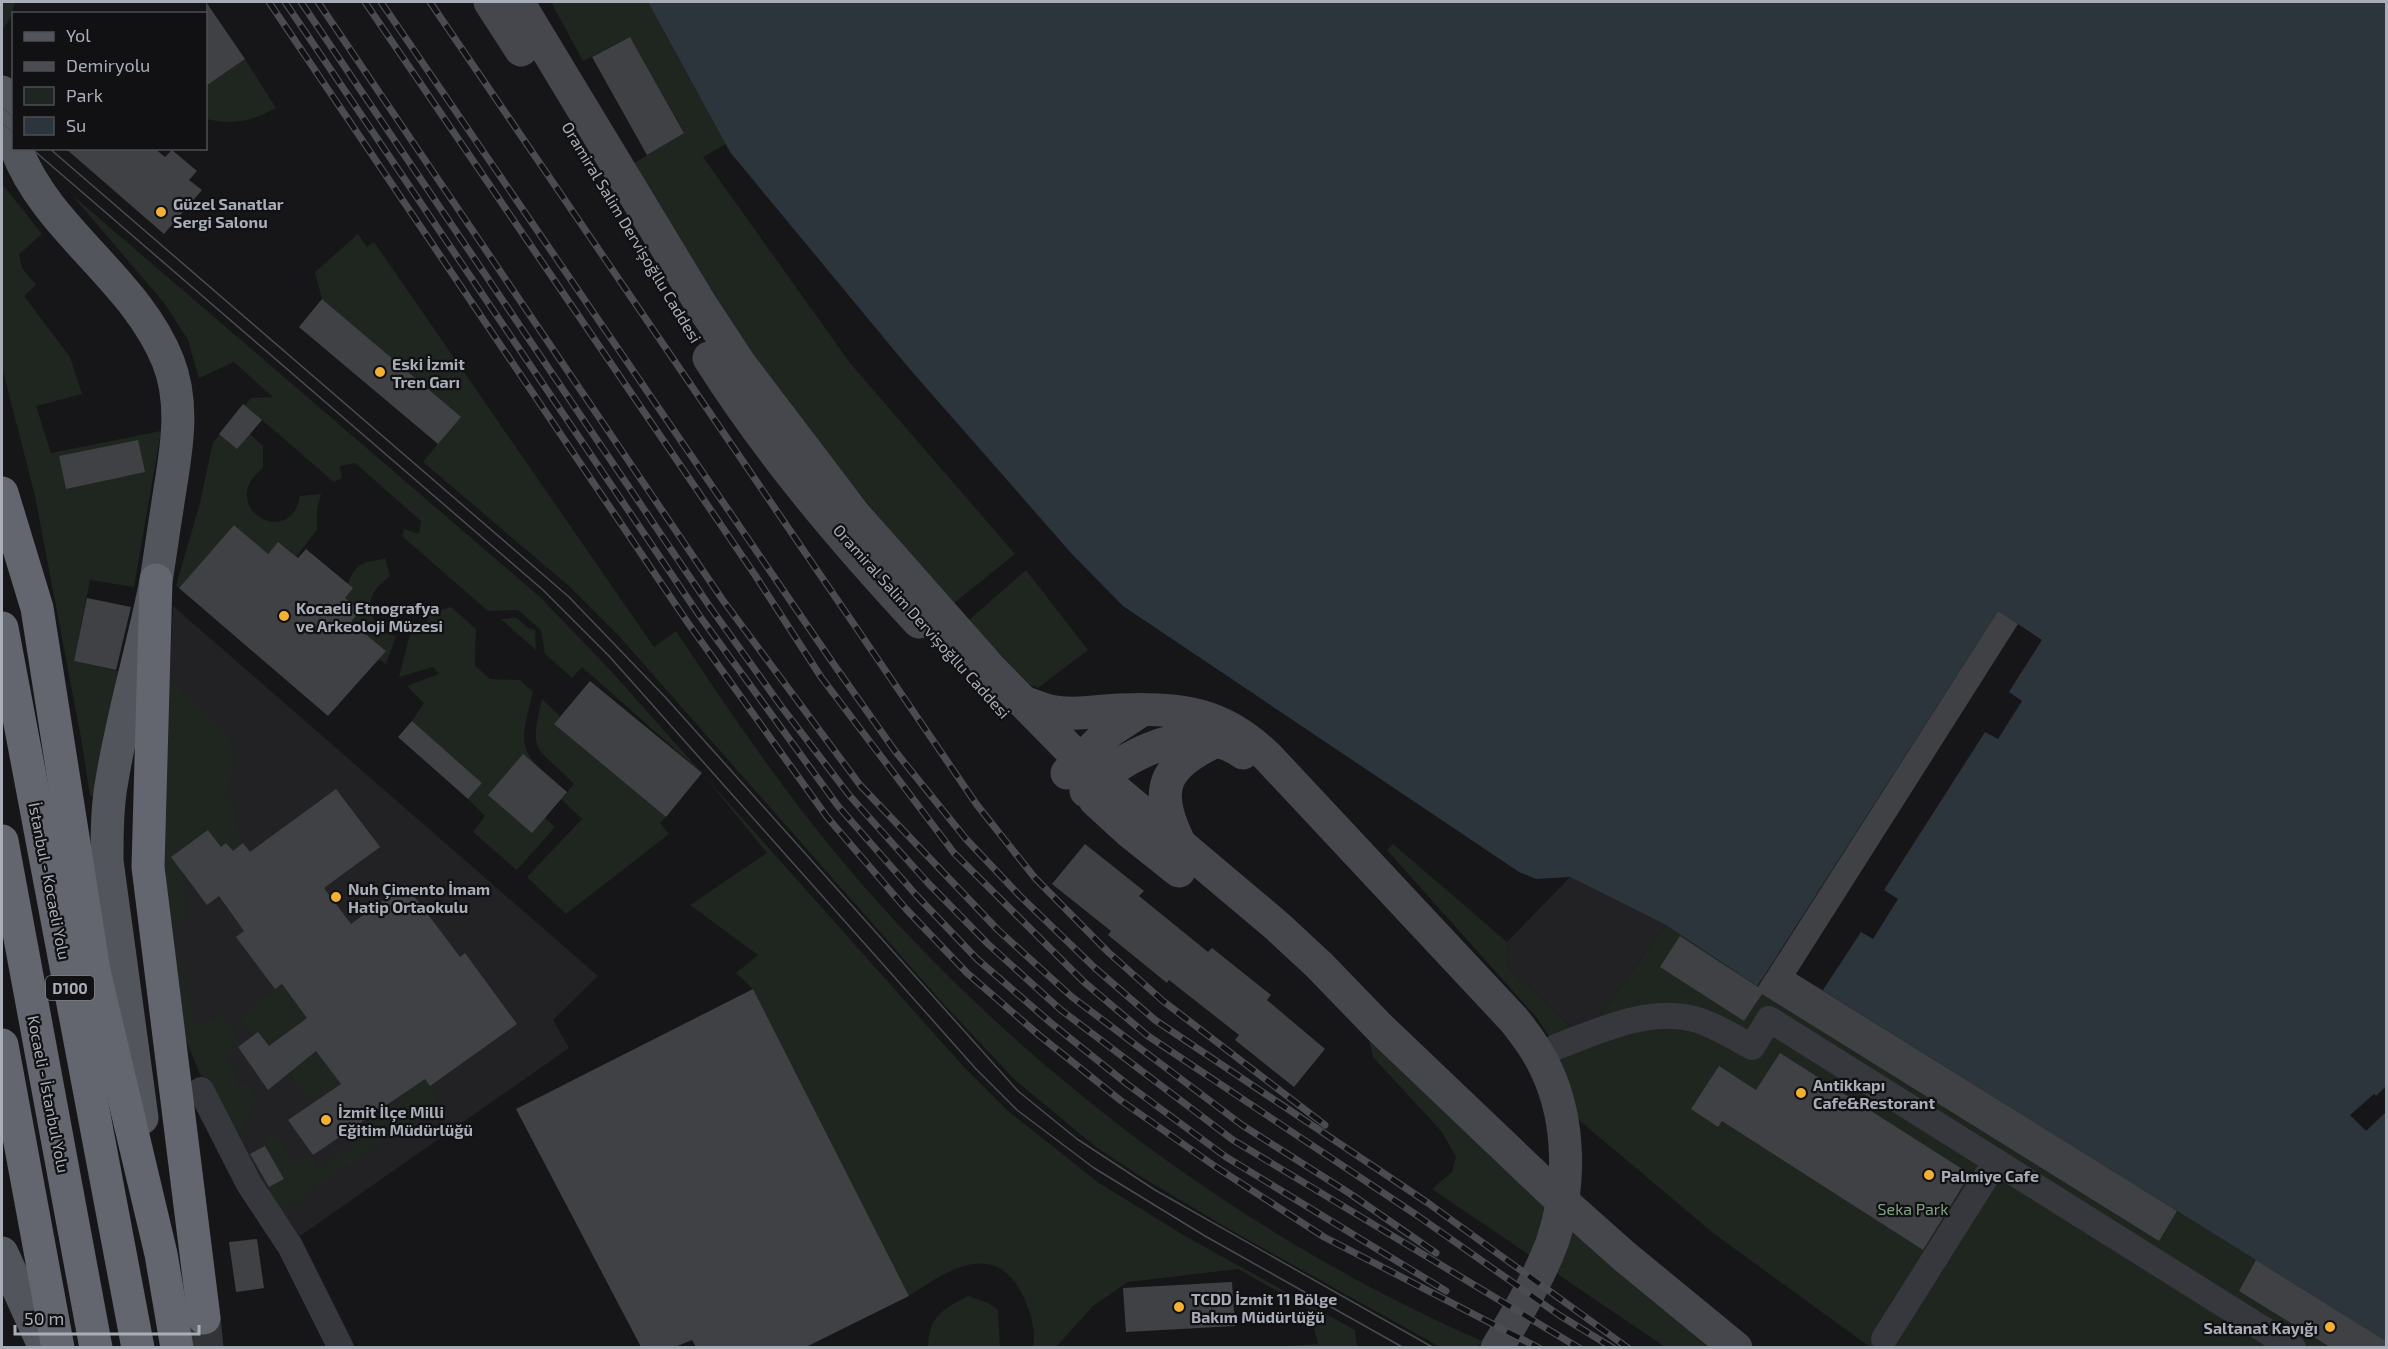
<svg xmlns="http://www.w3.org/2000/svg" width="2388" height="1349" font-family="'Exo 2',sans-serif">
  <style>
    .built { fill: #222225 }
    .green { fill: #1e261f }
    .water { fill: #2c353c }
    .pier { fill: #161618 }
    .building { fill: #404145 }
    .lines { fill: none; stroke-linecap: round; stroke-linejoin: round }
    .highway-tunnel { stroke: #333438; stroke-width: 33; stroke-dasharray: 33 16; stroke-linecap: butt }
    .street { stroke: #37383d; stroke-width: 26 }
    .secondary { stroke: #45474d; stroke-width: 33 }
    .primary { stroke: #53555c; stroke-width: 33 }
    .highway { stroke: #63666e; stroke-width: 33 }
    .tram { stroke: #4a4c52; stroke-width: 1.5 }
    .rail-casing { stroke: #4a4c52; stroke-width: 7 }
    .rail { stroke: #111113; stroke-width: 4.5; stroke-dasharray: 14; stroke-linecap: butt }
    .poi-dot { fill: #f2b134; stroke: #111113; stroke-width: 2 }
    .labels { text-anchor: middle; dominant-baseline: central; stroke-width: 4.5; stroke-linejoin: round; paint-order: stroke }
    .shield { fill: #111113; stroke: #7b7e86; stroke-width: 1.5 }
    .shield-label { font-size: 15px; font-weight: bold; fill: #a8adb8 }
    .poi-label { font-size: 16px; font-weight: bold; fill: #a8adb8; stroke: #111113; text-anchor: start }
    .street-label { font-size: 16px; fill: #a8adb8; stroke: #111113 }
    .park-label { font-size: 16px; fill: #7fa381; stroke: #111113 }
  </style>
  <rect width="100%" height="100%" fill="#161618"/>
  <!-- built -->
  <g class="built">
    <polygon points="173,606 598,976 553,1020 569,1048 300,1236 266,1189 199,1072 185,1038 168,964 169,685"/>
    <polygon points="1570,877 1666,925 1593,1025 1570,1026 1508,967 1507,942"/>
  </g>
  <!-- green -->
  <g class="green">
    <polygon points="2,2 15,2 11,17 3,29"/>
    <path d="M551 2H648L726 144 703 157 850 363 1015 554 953 604C898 540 842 475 791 407 733 330 683 246 633 164L684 132 630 37 583 61Z"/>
    <path d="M245 59 276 108C250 122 235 125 206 119V86Z"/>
    <polygon points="2,184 42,234 19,254 22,268 36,285 24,296 70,357 82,394 36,406 51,453 161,431 134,587 90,580 74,661 118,671 101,795 90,796 81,738 35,496 2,367"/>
    <path d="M72 195 540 597 611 671 865 956 963 1066 1007 1110 1099 1183 1185 1236 1355 1330 1357 1347H1273L1318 1344 1309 1309 1238 1269 1128 1282 1093 1306 1056 1347H1033C1036 1330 1031 1314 1024 1298 996 1237 948 1270 909 1296L753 989 736 973 758 955 690 905 767 853 702 773 582 667 572 678 545 654 541 630 518 610 488 611 403 537 404 529 419 534 421 521 355 463 340 466 342 478 334 482 262 420 250 434 263 446V468C214 507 291 551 300 496L321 494 317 508V530L296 557 340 595C350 585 350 570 362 564 369 560 378 561 385 558L390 576C384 581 376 587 373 594 365 611 377 634 396 636L386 664 378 659 385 650 351 622 360 611 345 598 343 600 292 557 293 554 278 542 268 554 234 525 179 588 176 586 200 503 213 442 251 398 273 397 234 362 199 378 188 340 165 304Z"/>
    <path d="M358 234 367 247 374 242 654 647 676 631C729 711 782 789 843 862 1012 1063 1241 1236 1482 1341L1478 1347H1440L1236 1233 1140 1176 1096 1147 1014 1079 940 1000 618 635 569 586 423 462 460 417 322 299 315 272Z"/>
    <polygon points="1026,570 1088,650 1038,688 1029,684 968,621"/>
    <path d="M451 607 476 629 475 666 490 679 520 680 533 692C517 754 520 751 567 792L574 784C537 745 528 757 542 699L560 716 554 724 666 817 660 823 669 834 566 914 527 877 582 819 561 799 545 818 555 827 517 870 473 832 485 816 468 799 482 783 412 721 424 703 407 686 439 674 433 667 399 677 413 623 422 632 430 613Z"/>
    <polygon points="517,618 528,628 535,630 536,650 501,619"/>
    <path d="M169 679C179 686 183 695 192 703 204 714 228 729 233 747 236 759 227 784 225 797L236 811 234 816 243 843 233 851 226 843 221 847 208 830 172 857 183 872 184 917 167 924 161 869Z"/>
    <polygon points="1393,844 1507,942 1508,967 1570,1026 1593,1025 1666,925 1758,986 1766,973 1797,992 1805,980 2386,1341 2386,1347 1870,1347 1713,1233 1579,1120 1556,1047 1537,1018 1387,850"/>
    <polygon points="168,952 179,954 193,1019 201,1028 222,1012 241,1045 226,1057 239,1073 233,1078 239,1086 245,1082 257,1098 237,1138 217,1107 185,1038"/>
    <polygon points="282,984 307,1018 297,1026 332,1072 351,1072 309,1100 258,1032 253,1036 239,1018"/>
    <polygon points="1369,1039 1538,1197 1708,1347 1665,1347 1432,1189 1452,1172 1456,1157 1442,1132 1373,1057"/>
    <polygon points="401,1045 430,1086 438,1101 282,1212 266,1189 284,1178 265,1146 271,1129 295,1164 309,1155 319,1169 366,1137 360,1128 408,1096 383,1057"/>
    <path d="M968 1296 988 1303 998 1310 1000 1347H928C928 1317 943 1309 968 1296Z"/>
  </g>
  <!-- water -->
  <polygon class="water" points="648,2 2386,2 2386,1341 1806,980 1797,993 1766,973 1757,986 1666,925 1570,877 1536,879 1519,872 1123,606 1071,553 908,367 730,152"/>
  <!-- pier -->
  <g class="pier">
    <polygon points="1998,611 2042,640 2009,692 2022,701 1998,739 1985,732 1884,890 1898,899 1873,939 1861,932 1823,990 1805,980 1797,993 1766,973"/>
    <polygon points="2386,1086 2386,1112 2366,1131 2350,1115 2374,1094 2376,1096"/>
  </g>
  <!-- building -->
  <g class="building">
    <polygon points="206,2 245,59 206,86"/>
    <polygon points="630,37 684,133 647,155 592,57"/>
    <polygon points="65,148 154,148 165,157 172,150 197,171 189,180 202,190 164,234"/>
    <polygon points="322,299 461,417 438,444 299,327"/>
    <polygon points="243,404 262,420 237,449 219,434"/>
    <polygon points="138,440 145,472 66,489 59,456"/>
    <polygon points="234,525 268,554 278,542 298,558 306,549 353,588 345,598 360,611 351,622 386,651 328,716 179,588"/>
    <polygon points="87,598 131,607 116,670 74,661"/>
    <polygon points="1998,611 2018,624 1796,974 2177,1211 2159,1241 1762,994 1744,1021 1660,967 1680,936 1758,987"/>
    <polygon points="590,681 702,773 666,817 554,724"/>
    <polygon points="412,721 482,783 468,799 398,737"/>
    <polygon points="523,754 567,792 532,833 488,795"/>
    <polygon points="336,789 380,847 324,888 351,924 405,884 460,957 465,953 517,1024 430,1086 425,1079 313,1155 288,1120 341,1084 316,1051 268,1090 238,1047 258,1032 269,1046 307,1018 282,984 275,989 236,937 244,931 219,896 207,905 171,857 208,830 221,847 226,843 233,851 243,843 250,852"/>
    <polygon points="1085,844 1144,891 1139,896 1208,952 1212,948 1271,995 1267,1000 1325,1049 1294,1087 1235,1040 1239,1035 1169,980 1167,983 1108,935 1111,931 1052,884"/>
    <polygon points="753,989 909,1296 806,1347 696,1347 692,1340 675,1347 641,1347 516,1109"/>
    <polygon points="1780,1053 1970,1174 1923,1250 1722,1121 1718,1127 1691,1109 1719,1066 1756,1090"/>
    <polygon points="265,1146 284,1179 269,1187 250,1154"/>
    <polygon points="257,1239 264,1288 236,1292 229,1242"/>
    <polygon points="2256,1260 2386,1341 2386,1347 2330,1347 2239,1291"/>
    <polygon points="1232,1282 1235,1326 1126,1332 1123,1288"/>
  </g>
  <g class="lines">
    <!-- highway-tunnel -->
    <polyline class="highway-tunnel" points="204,1318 207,1348"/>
    <!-- street -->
    <g class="street">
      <path d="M1556 1047C1598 1031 1649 1007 1694 1019 1715 1025 1734 1037 1752 1047L1769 1019 2293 1348"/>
      <polyline points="201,1090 249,1184 290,1246 341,1348"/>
      <polyline points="1884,1339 1996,1161"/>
    </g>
    <!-- secondary -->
    <g class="secondary">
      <polyline points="490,2 521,50"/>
      <polyline points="518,2 700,303 740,364 854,514 989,667 1080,760 1277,926 1319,965 1379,1027 1551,1191 1624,1256 1736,1348"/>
      <path d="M709 358C769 453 843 540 919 622"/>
      <path d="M1023 702C1032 705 1041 709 1050 711 1072 716 1096 711 1119 710 1181 707 1223 713 1268 757L1514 1020C1526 1035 1538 1051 1546 1069 1571 1122 1571 1188 1552 1243 1538 1280 1517 1314 1497 1348"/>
      <polyline points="1067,773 1110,731 1142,710"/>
      <path d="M1086 791C1123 755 1194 717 1243 753"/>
      <polyline points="1095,800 1130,832 1179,871"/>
      <path d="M1179 842C1153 789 1163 766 1216 741"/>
    </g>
    <!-- primary -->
    <g class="primary">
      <polyline points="2,92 14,141"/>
      <path d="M16 148C46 230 135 278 168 361 187 409 174 460 167 509 163 533 160 557 156 581 143 647 123 713 112 780 107 807 107 834 107 861L142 1118"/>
      <polyline points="2,1253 45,1348"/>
    </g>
    <!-- highway -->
    <g class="highway">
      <polyline points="2,493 37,608 94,971 161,1254 177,1348"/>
      <polyline points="156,580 148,867 204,1318"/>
      <polyline points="2,628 138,1348"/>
      <polyline points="2,841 96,1348"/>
      <polyline points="2,1045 58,1348"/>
    </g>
    <!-- tram -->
    <g class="tram">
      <polyline points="2,107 14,118"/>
      <polyline points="2,123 14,133"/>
      <polyline points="31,148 543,590 609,656 976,1069 1017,1110 1094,1168 1205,1236 1404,1348"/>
      <polyline points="49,148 569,597 666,698 1018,1091 1077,1139 1155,1190 1434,1348"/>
    </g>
    <defs>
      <g id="rail">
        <polyline points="269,2 688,623 827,817 906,909 967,973 1040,1036 1120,1100 1216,1167 1324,1237 1539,1348"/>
        <polyline points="285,2 699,615 838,806 917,896 977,959 1051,1023 1127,1084 1226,1157 1446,1291"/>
        <polyline points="301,2 710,607 781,706 849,795 928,883 988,944 1061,1010 1233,1140 1579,1348"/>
        <polyline points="318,2 722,599 860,785 998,930 1072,997 1242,1125 1349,1193 1436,1253"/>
        <polyline points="365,2 755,575 821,677 954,853 1084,982 1148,1036 1418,1216 1559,1315 1613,1348"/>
        <polyline points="381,2 835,666 895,751 966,839 1020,896 1095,968 1155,1020 1428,1203 1628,1348"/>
        <polyline points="430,2 977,805 1035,878 1108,952 1163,1001 1325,1125"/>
      </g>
    </defs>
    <!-- rail casing -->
    <use href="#rail" class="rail-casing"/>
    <!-- rail -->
    <use href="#rail" class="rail"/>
  </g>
  <!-- markers -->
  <g class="poi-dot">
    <circle cx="161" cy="212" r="6"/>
    <circle cx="380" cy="372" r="6"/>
    <circle cx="284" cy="616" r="6"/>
    <circle cx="336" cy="897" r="6"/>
    <circle cx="1801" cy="1093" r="6"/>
    <circle cx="326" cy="1120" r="6"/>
    <circle cx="1929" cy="1175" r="6"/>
    <circle cx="1179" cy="1307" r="6"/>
    <circle cx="2330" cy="1327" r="6"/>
  </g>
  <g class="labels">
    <!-- shield labels -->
    <rect class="shield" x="46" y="976" width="48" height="24" rx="4.5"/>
    <g class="shield-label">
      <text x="70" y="988">D100</text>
    </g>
    <!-- poi labels -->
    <g class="poi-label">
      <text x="173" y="203">Güzel Sanatlar<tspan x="173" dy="18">Sergi Salonu</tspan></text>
      <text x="392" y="363">Eski İzmit<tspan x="392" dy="18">Tren Garı</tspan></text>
      <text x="296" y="607">Kocaeli Etnografya<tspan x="296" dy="18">ve Arkeoloji Müzesi</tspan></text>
      <text x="348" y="888">Nuh Çimento İmam<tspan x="348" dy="18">Hatip Ortaokulu</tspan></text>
      <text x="1813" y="1084">Antikkapı<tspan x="1813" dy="18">Cafe&amp;Restorant</tspan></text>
      <text x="338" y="1111">İzmit İlçe Milli<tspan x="338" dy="18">Eğitim Müdürlüğü</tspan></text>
      <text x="1941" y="1175">Palmiye Cafe</text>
      <text x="1191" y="1298">TCDD İzmit 11 Bölge<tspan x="1191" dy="18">Bakım Müdürlüğü</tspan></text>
      <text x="2318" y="1327" text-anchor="end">Saltanat Kayığı</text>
    </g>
    <!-- street labels -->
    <g class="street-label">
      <text transform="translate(632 232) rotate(59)">Oramiral Salim Dervişoğllu Caddesi</text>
      <text transform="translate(922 621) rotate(48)">Oramiral Salim Dervişoğllu Caddesi</text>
      <text transform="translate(50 881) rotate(79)">İstanbul - Kocaeli Yolu</text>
      <text transform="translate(49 1094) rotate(79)">Kocaeli - İstanbul Yolu</text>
    </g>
    <!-- park labels -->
    <g class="park-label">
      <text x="1913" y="1208">Seka Park</text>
    </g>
  </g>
  <!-- border -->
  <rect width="2388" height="1349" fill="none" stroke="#a8adb8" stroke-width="6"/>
  <!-- legend -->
  <rect x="12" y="12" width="195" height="138" fill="#111113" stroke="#4d4f55" stroke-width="1.5"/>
  <rect x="24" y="32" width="30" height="9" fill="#53555c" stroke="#4d4f55" stroke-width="1.5"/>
  <text x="66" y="42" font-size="18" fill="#a8adb8">Yol</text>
  <rect x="24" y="62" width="30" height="9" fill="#4a4c52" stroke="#4d4f55" stroke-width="1.5"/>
  <text x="66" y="72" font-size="18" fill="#a8adb8">Demiryolu</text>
  <rect x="24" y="87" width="30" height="18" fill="#1e261f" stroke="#4d4f55" stroke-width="1.5"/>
  <text x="66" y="102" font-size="18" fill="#a8adb8">Park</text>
  <rect x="24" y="117" width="30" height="18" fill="#2c353c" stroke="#4d4f55" stroke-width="1.5"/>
  <text x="66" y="132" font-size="18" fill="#a8adb8">Su</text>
  <!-- scale -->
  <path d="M15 1325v9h184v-9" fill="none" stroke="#a8adb8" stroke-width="3"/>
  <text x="24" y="1325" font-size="18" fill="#a8adb8" stroke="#111113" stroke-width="4.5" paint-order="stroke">50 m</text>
</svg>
